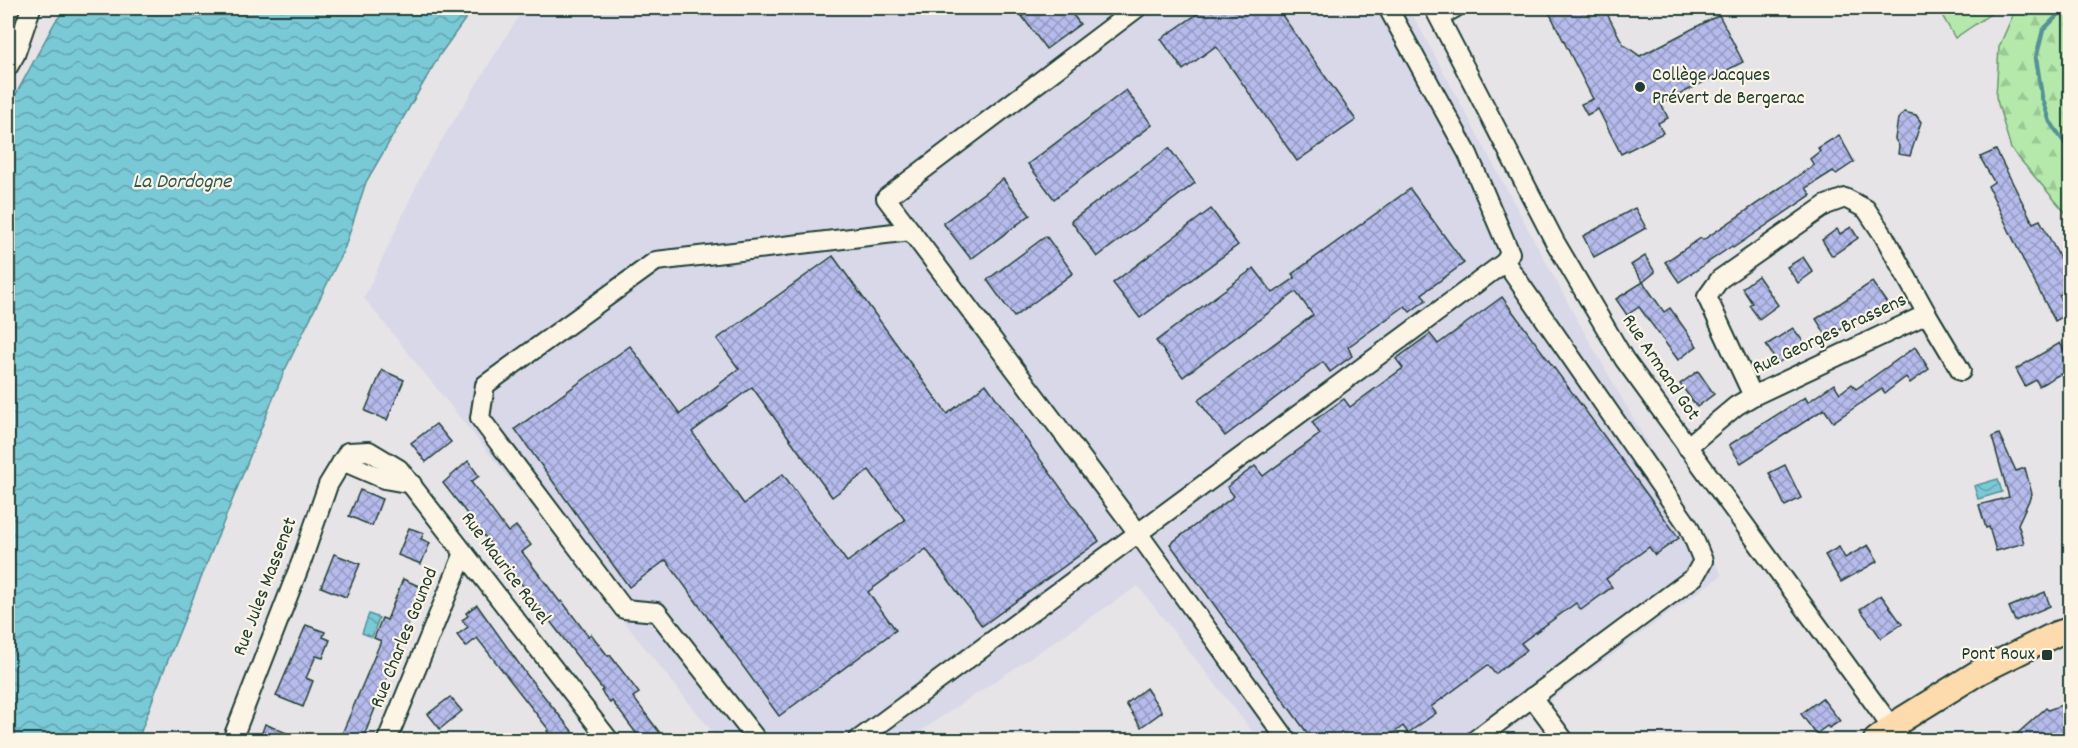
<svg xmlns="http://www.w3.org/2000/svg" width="2078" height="748" font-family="Dekko,sans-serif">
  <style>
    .built { fill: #d8d8e8 }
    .grass { fill: #b4e9ab; stroke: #6a9370; stroke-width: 1.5 }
    .forest { fill: url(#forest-firs); stroke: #6a9370; stroke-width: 1.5 }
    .water { fill: url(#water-waves); stroke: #569196; stroke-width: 1.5 }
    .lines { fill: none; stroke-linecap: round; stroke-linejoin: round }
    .stream { stroke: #569196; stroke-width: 4.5 }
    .building { fill: url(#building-cross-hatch); stroke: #1f3d34; stroke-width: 1.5; fill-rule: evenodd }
    .minor-casing { stroke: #1f3d34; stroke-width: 22 }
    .major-casing { stroke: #1f3d34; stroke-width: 28 }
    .minor { stroke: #fcf5e5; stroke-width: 18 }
    .major { stroke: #fedbac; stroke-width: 24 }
    .poi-dot { fill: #1f3d34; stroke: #fcf5e5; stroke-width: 2 }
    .labels { text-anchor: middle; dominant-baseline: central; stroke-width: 4.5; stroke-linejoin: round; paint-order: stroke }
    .poi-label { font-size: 20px; fill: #1f3d34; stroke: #fcf5e5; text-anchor: start }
    .street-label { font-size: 20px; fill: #1f3d34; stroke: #fcf5e5 }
    .water-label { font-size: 21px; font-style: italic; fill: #315955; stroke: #fcf5e5 }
  </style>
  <defs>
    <pattern id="forest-firs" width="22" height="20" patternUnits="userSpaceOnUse" patternTransform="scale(1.5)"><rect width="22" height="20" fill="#b4e9ab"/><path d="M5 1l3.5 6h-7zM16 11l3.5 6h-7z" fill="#9ac994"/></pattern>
    <pattern id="water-waves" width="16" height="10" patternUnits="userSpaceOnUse" patternTransform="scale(1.5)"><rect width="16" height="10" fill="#7ac9d7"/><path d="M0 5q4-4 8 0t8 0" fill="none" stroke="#63a4af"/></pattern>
    <pattern id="building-cross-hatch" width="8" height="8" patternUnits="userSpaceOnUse" patternTransform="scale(1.5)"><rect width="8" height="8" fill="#b6bbec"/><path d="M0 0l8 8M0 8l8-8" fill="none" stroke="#9399c0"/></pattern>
  </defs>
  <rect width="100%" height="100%" fill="#e7e4e7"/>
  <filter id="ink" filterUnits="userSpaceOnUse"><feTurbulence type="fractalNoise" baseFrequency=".0167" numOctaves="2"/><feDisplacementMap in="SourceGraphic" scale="12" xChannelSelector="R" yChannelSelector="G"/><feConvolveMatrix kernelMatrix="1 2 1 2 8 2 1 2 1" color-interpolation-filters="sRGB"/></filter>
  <g filter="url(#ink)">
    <!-- built -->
    <polygon class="built" points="524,8 1409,8 1573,312 1722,575 1495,740 1259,740 1138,586 907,740 719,740 364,298 425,167"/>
    <!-- grass -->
    <polygon class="grass" points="1938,8 1999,8 1955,38"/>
    <!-- forest -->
    <polygon class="forest" points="2016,8 2070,8 2070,218 2011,149 1996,97 1999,47"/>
    <!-- water -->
    <g class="water">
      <polygon points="66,8 473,8 439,56 366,182 345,247 283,374 156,690 138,740 8,740 8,109 55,22"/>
      <polygon points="1998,479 2002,492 1978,499 1974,486"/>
      <polygon points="369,614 379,618 372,637 362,633"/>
    </g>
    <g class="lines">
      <!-- stream -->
      <polyline class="stream" points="2065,8 2043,30 2036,58 2042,97 2050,122 2070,150"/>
    </g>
    <!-- building -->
    <g class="building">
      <polygon points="1016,8 1068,8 1080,24 1046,49"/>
      <polygon points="1206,8 1277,8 1356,120 1297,161 1216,46 1183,70 1161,39"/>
      <polygon points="1547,8 1604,8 1623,44 1640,56 1719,15 1743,62 1661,104 1668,118 1658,123 1663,133 1621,154 1598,109 1587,115 1581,104 1593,99"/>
      <polygon points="1126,90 1152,125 1054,199 1028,164"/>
      <polygon points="1904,112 1916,115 1921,122 1910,156 1898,154 1899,146 1895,139 1898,119"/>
      <polygon points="1839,135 1854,162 1836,174 1833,171 1806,188 1811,195 1733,248 1732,246 1679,282 1665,262 1701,238 1703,240 1814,165 1810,159 1820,151 1818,148"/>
      <polygon points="1169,148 1195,183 1097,257 1071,221"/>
      <polygon points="1996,150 2033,223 2040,220 2064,266 2067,266 2070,273 2070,290 2059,295 2068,314 2055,321 2026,266 1988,186 1994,182 1980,157"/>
      <polygon points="1003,179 1030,215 971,259 943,223"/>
      <polygon points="1410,189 1464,263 1422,294 1426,300 1410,312 1405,306 1348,347 1352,356 1330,372 1323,362 1225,436 1198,400 1313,315 1296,292 1183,377 1156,341 1254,268 1273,293 1295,278 1292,274"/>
      <polygon points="1635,208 1646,228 1594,257 1583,236"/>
      <polygon points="1211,209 1238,245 1140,318 1113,283"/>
      <polygon points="1851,227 1858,238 1832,256 1822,240 1837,229 1840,234"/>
      <polygon points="1046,236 1073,273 1014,317 987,280"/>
      <path d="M833 256 947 414 986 384 1099 541 982 626 926 549 868 592 896 630 779 716 666 560 629 587 515 429 630 346 680 414 739 369 717 339ZM752 387 832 497 869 470 905 520 847 562 783 474 744 504 692 432Z"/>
      <polygon points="1645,256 1655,272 1643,282 1631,265"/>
      <polygon points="1803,257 1813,272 1798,283 1787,267"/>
      <polygon points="1758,276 1778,305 1759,319 1749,305 1752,303 1742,288"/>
      <polygon points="1643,282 1664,312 1670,308 1697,346 1678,360 1639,307 1627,315 1616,299"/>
      <polygon points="1872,282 1889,306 1871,319 1866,313 1828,338 1816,319"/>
      <polygon points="1502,297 1679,538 1655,555 1649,547 1606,579 1612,587 1581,610 1576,603 1521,643 1527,650 1495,674 1488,665 1431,707 1436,713 1408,733 1403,726 1383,741 1313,741 1170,544 1234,496 1227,487 1255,466 1263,476 1320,434 1312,422 1344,399 1350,407 1403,368 1396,359 1430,334 1438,344"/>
      <polygon points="1793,328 1805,344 1778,363 1766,345"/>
      <polygon points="2060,343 2070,360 2070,371 2062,376 2060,374 2039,386 2036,380 2025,386 2016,369"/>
      <polygon points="1915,347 1929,369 1910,383 1906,377 1885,393 1882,389 1833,422 1824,409 1741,463 1729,445 1805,397 1808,402 1834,384 1840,393 1852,384 1856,389"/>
      <polygon points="382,370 404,380 387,420 365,411"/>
      <polygon points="1698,371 1714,394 1697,407 1680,384"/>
      <polygon points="436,424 451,442 426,462 411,443"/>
      <polygon points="1999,434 2016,471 2025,468 2032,494 2018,524 2024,543 1996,551 1989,527 1986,528 1979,505 2009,497 1992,437"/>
      <polygon points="468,461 479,476 471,482 508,532 516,526 531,545 522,552 560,602 562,601 588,636 591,634 608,656 610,655 639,693 633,697 666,741 642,741 612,701 610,703 601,691 603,690 506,564 503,566 486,544 489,542 443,483"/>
      <polygon points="1785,465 1801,498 1785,506 1769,473"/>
      <polygon points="360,490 382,499 372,526 349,516"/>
      <polygon points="409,528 424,533 421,539 430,543 421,564 398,555"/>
      <polygon points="1868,545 1878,561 1841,582 1825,555 1839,547 1845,558"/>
      <polygon points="334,554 360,564 346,597 321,587"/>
      <polygon points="403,579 423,588 407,628 362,741 339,741 381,641 374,638 382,618 387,620"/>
      <polygon points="2045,592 2050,606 2015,621 2009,607"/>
      <polygon points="1881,595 1902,624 1881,638 1860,609"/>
      <polygon points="477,605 527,675 580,741 554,741 547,731 549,730 477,638 466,647 457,635 468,627 462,620 468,616 466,613"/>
      <polygon points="306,625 325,632 323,637 330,640 323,658 316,656 306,678 313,681 303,707 276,696"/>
      <polygon points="1146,688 1162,712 1141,727 1126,704"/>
      <polygon points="450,697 462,711 440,729 428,714"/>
      <polygon points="1822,698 1840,721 1829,728 1827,726 1816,734 1801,714"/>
      <polygon points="2070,702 2070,727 2050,741 2009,741 2046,708 2048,710"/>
      <polygon points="265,724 303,740 303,741 259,741"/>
    </g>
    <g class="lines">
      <defs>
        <g id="minor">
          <polyline points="1137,8 886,198 1138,533 1287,740"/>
          <polyline points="1388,8 1468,154 1510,253 1505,262 1689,527 1703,561 1694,577 1475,740"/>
          <polyline points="1434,8 1555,242 1624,359 1901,740"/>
          <polyline points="1439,17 1455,8"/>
          <polyline points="8,67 15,55 31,8"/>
          <polyline points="1927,314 1961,371"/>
          <polyline points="1687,447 1736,406 1753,396 1927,314 1884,236 1866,209 1845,198 1826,205 1720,279 1707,297 1753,396"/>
          <polyline points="342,461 384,479 412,484"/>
          <polyline points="1532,697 1564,740"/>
          <polyline points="232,740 302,560 328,485 348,452 369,451 399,469 609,740"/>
          <polyline points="387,740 464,553"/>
          <polyline points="757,740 657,612 624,609 480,418 485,385 656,261 911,231"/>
          <polyline points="858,740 1505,262"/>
        </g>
        <polyline id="major" points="1876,740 1903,719 1979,672 2056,634 2070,630"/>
      </defs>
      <!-- minor casing -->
      <use href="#minor" class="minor-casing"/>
      <!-- major casing -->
      <use href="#major" class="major-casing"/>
      <!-- minor -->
      <use href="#minor" class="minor"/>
      <!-- major -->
      <use href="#major" class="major"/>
    </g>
  </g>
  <!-- markers -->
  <g class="poi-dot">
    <circle cx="1640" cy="87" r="6"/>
    <rect x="2041" y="649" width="12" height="12" rx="3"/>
  </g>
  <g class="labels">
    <!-- poi labels -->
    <g class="poi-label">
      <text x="1652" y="76">Collège Jacques<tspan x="1652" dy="23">Prévert de Bergerac</tspan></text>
      <text x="2035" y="655" text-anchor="end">Pont Roux</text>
    </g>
    <!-- street labels -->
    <g class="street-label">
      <text transform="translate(1830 335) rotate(-25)">Rue Georges Brassens</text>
      <text transform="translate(1660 368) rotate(56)">Rue Armand Got</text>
      <text transform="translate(505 569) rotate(53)">Rue Maurice Ravel</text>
      <text transform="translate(266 587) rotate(-69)">Rue Jules Massenet</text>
      <text transform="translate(405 638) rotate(-68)">Rue Charles Gounod</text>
    </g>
    <!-- water labels -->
    <g class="water-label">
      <text x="182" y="183">La Dordogne</text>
    </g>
  </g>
  <!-- margin -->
  <rect width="2078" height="748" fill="none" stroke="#fcf5e5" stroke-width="30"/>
  <rect x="15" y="15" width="2048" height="718" fill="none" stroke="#1f3d34" stroke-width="2" filter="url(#ink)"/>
</svg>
